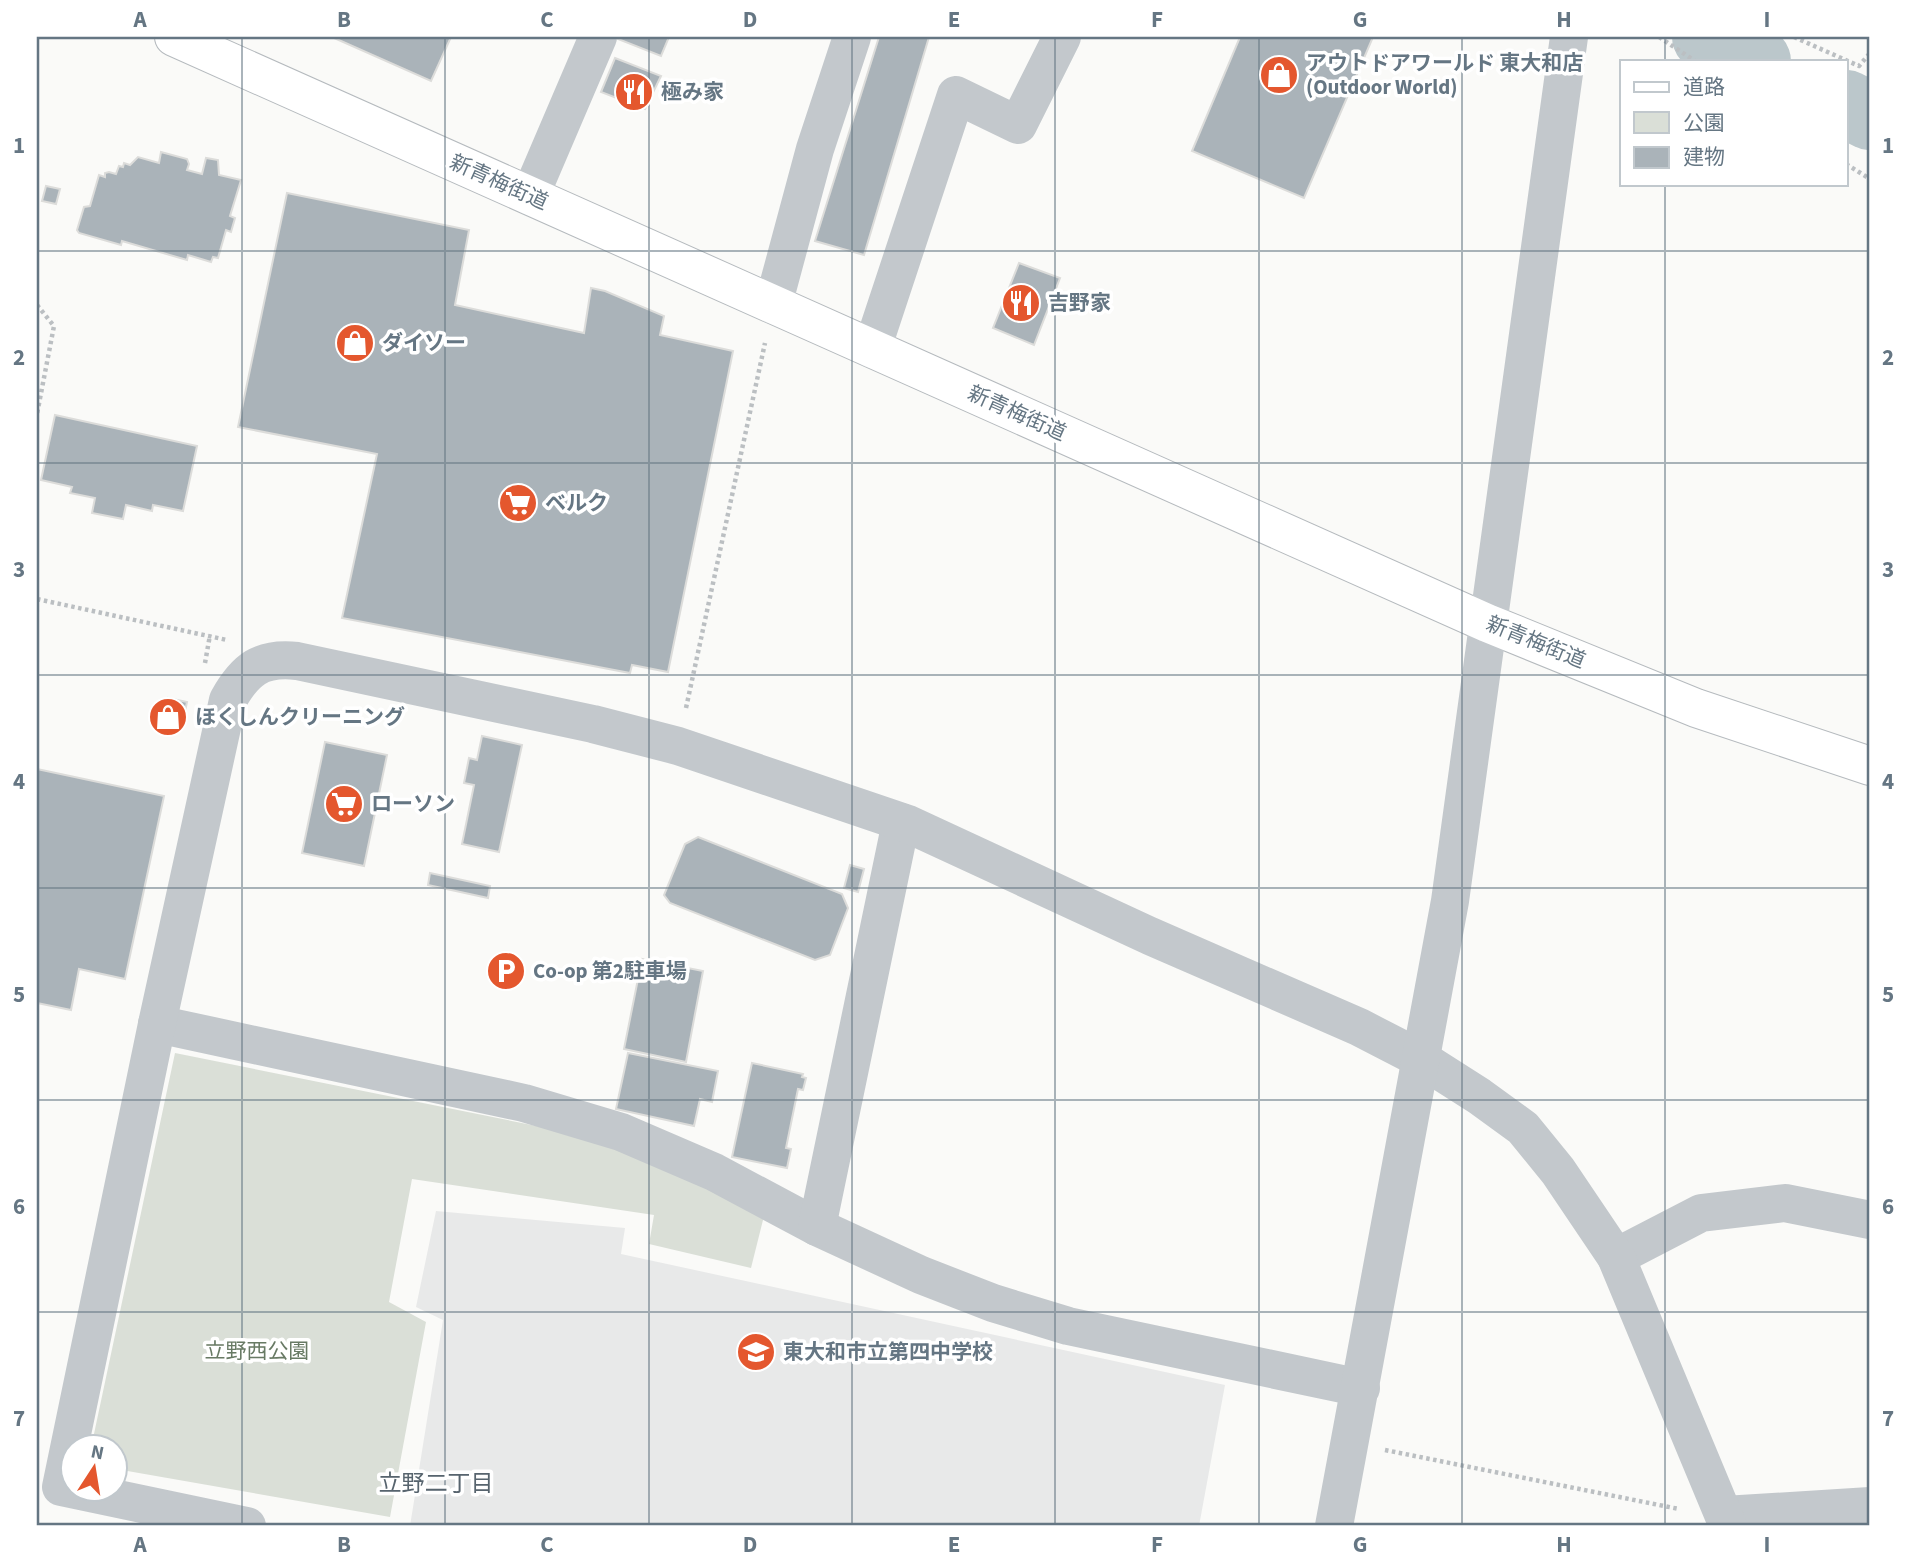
<svg xmlns="http://www.w3.org/2000/svg" width="1907" height="1563" font-family="'Source Sans 3','Noto Sans JP',sans-serif">
  <style>
    .built { fill: #e8e9e9 }
    .green { fill: #dadfd7 }
    .lines { fill: none; stroke-linecap: round; stroke-linejoin: round }
    .river { stroke: #bbc7cb; stroke-width: 68 }
    .building { fill: #aab3b9; stroke: #dcdcda; stroke-width: 2 }
    .major-casing { stroke: #b5babe; stroke-width: 40 }
    .path { stroke: #bbbfc2; stroke-width: 4.5; stroke-dasharray: 3.5 3.5; stroke-linecap: butt }
    .minor { stroke: #c3c8cc; stroke-width: 38 }
    .major { stroke: #fff; stroke-width: 38 }
    .grid { fill: none; stroke: #657683; stroke-width: 2; stroke-opacity: 0.55 }
    .labels { text-anchor: middle; dominant-baseline: central; stroke-width: 7; stroke-linejoin: round; paint-order: stroke }
    .poi-label { font-size: 21px; font-weight: bold; fill: #657683; stroke: #fff; text-anchor: start }
    .street-label { font-size: 21px; fill: #657683; stroke: #fff }
    .park-label { font-size: 21px; fill: #687a64; stroke: #fff }
    .neighbourhood-label { font-size: 23px; fill: #57646e; stroke: #fff }
    .neatline { fill: none; stroke: #657683; stroke-width: 2.5 }
    .grid-label { font-size: 23px; text-anchor: middle; font-weight: bold; fill: #657683 }
  </style>
  <rect width="100%" height="100%" fill="#fafaf8"/>
  <!-- built -->
  <polygon class="built" points="436,1211 625,1228 621,1254 1225,1385 1199,1526 410,1526 443,1320 416,1307"/>
  <!-- green -->
  <polygon class="green" points="175,1053 606,1140 764,1216 751,1268 649,1244 654,1215 412,1179 389,1302 426,1322 390,1517 116,1469 116,1448 91,1448"/>
  <g class="lines">
    <!-- river -->
    <g class="river">
      <polyline points="1706,37 1757,61"/>
      <polyline points="1846,104 1870,116"/>
    </g>
  </g>
  <!-- building -->
  <g class="building">
    <polygon points="332,37 451,37 431,81"/>
    <polygon points="619,37 669,37 661,56 618,39"/>
    <polygon points="879,37 929,37 864,255 815,241"/>
    <polygon points="1240,37 1373,37 1304,198 1192,151"/>
    <polygon points="615,58 661,76 645,109 601,92"/>
    <polygon points="161,152 187,159 189,164 187,170 202,174 206,158 218,160 219,175 241,180 230,216 235,218 231,232 226,230 218,258 213,257 211,262 188,255 187,260 122,241 121,245 79,233 77,230 84,207 90,206 99,175 105,177 105,173 109,172 116,174 119,166 123,167 124,163 130,165 138,157 159,163"/>
    <polygon points="46,186 60,189 56,204 42,201"/>
    <polygon points="287,193 469,230 455,305 584,333 591,288 605,291 664,316 660,335 733,351 668,672 632,665 630,673 342,618 377,454 238,427"/>
    <polygon points="1019,263 1060,278 1034,345 993,328"/>
    <polygon points="55,415 197,446 183,511 153,505 152,511 126,505 123,519 92,513 95,498 70,493 72,487 41,480"/>
    <polygon points="168,698 187,702 181,730 162,726"/>
    <polygon points="482,736 522,745 499,852 462,844 474,785 464,783 469,758 477,760"/>
    <polygon points="325,742 387,755 364,866 302,853"/>
    <polygon points="37,769 164,796 125,979 79,969 71,1010 37,1003"/>
    <polygon points="698,837 842,894 848,908 830,955 815,960 670,903 664,895 685,844"/>
    <polygon points="850,865 864,869 858,892 844,888"/>
    <polygon points="430,873 490,886 488,898 428,885"/>
    <polygon points="642,959 703,971 686,1062 624,1049"/>
    <polygon points="628,1053 718,1071 712,1102 700,1099 694,1126 616,1109"/>
    <polygon points="752,1063 803,1074 802,1077 806,1078 803,1090 798,1089 786,1148 791,1149 787,1168 732,1157"/>
  </g>
  <g class="lines">
    <defs>
      <polyline id="major" points="174,37 1487,623 1696,708 1870,766"/>
    </defs>
    <!-- major casing -->
    <use href="#major" class="major-casing"/>
    <!-- path -->
    <g class="path">
      <polyline points="1659,37 1695,61"/>
      <polyline points="1794,37 1859,66 1870,53"/>
      <polyline points="1846,164 1870,179"/>
      <polyline points="37,305 54,326 37,414"/>
      <polyline points="37,599 227,640"/>
      <polyline points="205,663 210,635"/>
      <polyline points="686,708 765,343"/>
      <polyline points="1385,1450 1679,1509"/>
    </g>
    <!-- minor -->
    <g class="minor">
      <polyline points="530,196 598,37"/>
      <polyline points="773,305 815,149 852,37"/>
      <polyline points="872,349 956,95 1018,125 1062,37"/>
      <polyline points="157,1024 524,1103 621,1132 714,1172 817,1227 921,1275 993,1303 1068,1326 1361,1388"/>
      <polyline points="817,1227 901,822"/>
      <polyline points="1616,1257 1701,1213 1785,1203 1870,1220"/>
      <polyline points="1724,1515 1870,1506"/>
      <path d="M247 1526 61 1487 157 1024 228 700C245 670 260 657 297 661L593 724 678 746 908 824 1150 936 1359 1027 1421 1059 1479 1096 1523 1128 1558 1171 1616 1257 1728 1526"/>
      <polyline points="1334,1526 1450,901 1569,37"/>
    </g>
    <!-- major -->
    <use href="#major" class="major"/>
  </g>
  <!-- grid -->
  <path class="grid" d="M242 37V1526M445 37V1526M649 37V1526M852 37V1526M1055 37V1526M1259 37V1526M1462 37V1526M1665 37V61M1665 184V1526M37 251H1870M37 463H1870M37 675H1870M37 888H1870M37 1100H1870M37 1312H1870"/>
  <!-- icons -->
  <defs>
    <symbol id="shop-disc" viewBox="-11 -11 22 22"><circle r="9.5" fill="#e4572e" stroke="#fff"/><path d="M-5-2.5h2.3a2.7 3.5 0 0 1 5.4 0H5L5.5 6h-11ZM-1.5-2.5h3a1.5 2.3 0 0 0-3 0Z" fill="#fff"/></symbol>
    <symbol id="restaurant-disc" viewBox="-11 -11 22 22"><circle r="9.5" fill="#e4572e" stroke="#fff"/><path d="M-5-6h1v4h1v-4h1v4h1v-4h1v5L-1.5 .5V6h-2V.5L-5-1ZM5-6V6H3V1.5H1.5Q1.5-4 5-6Z" fill="#fff"/></symbol>
    <symbol id="supermarket-disc" viewBox="-11 -11 22 22"><circle r="9.5" fill="#e4572e" stroke="#fff"/><path d="M-6-5.5h2.5l.6 2H6L4.5 2H-2.5L-4.4-4H-6ZM-1.5 3.2a1.3 1.3 0 1 0 .1 0ZM3 3.2a1.3 1.3 0 1 0 .1 0Z" fill="#fff"/></symbol>
    <symbol id="parking-disc" viewBox="-11 -11 22 22"><circle r="9.5" fill="#e4572e" stroke="#fff"/><path d="M-3.5-5.5H1a3.5 3.5 0 0 1 0 7H-1V5.5H-3.5ZM-1-3.4V-.6H.8a1.4 1.4 0 0 0 0-2.8Z" fill="#fff"/></symbol>
    <symbol id="school-disc" viewBox="-11 -11 22 22"><circle r="9.5" fill="#e4572e" stroke="#fff"/><path d="M0-5L7-2L0 1L-7-2ZM-4 1L0 2.5L4 1V4Q0 6-4 4Z" fill="#fff"/></symbol>
  </defs>
  <g fill-rule="evenodd">
    <use href="#shop-disc" x="1257" y="53" width="44" height="44"/>
    <use href="#restaurant-disc" x="612" y="70" width="44" height="44"/>
    <use href="#restaurant-disc" x="999" y="281" width="44" height="44"/>
    <use href="#shop-disc" x="333" y="321" width="44" height="44"/>
    <use href="#supermarket-disc" x="496" y="481" width="44" height="44"/>
    <use href="#shop-disc" x="146" y="695" width="44" height="44"/>
    <use href="#supermarket-disc" x="322" y="782" width="44" height="44"/>
    <use href="#parking-disc" x="484" y="949" width="44" height="44"/>
    <use href="#school-disc" x="734" y="1330" width="44" height="44"/>
  </g>
  <g class="labels">
    <!-- poi labels -->
    <g class="poi-label">
      <text x="1306" y="63">アウトドアワールド 東大和店<tspan x="1306" dy="24">(Outdoor World)</tspan></text>
      <text x="661" y="92">極み家</text>
      <text x="1048" y="303">吉野家</text>
      <text x="382" y="343">ダイソー</text>
      <text x="545" y="503">ベルク</text>
      <text x="195" y="717">ほくしんクリーニング</text>
      <text x="371" y="804">ローソン</text>
      <text x="533" y="971">Co-op 第2駐車場</text>
      <text x="783" y="1352">東大和市立第四中学校</text>
    </g>
    <!-- street labels -->
    <g class="street-label">
      <text transform="translate(499 182) rotate(24)">新青梅街道</text>
      <text transform="translate(1017 413) rotate(24)">新青梅街道</text>
      <text transform="translate(1536 642) rotate(22)">新青梅街道</text>
    </g>
    <!-- park labels -->
    <g class="park-label">
      <text x="257" y="1351">立野西公園</text>
    </g>
    <!-- neighbourhood labels -->
    <g class="neighbourhood-label">
      <text x="436" y="1483">立野二丁目</text>
    </g>
  </g>
  <!-- border -->
  <rect width="1907" height="1563" fill="none" stroke="#ffffff" stroke-width="77"/>
  <!-- legend -->
  <rect x="1620" y="60" width="228" height="126" fill="#ffffff" stroke="#c1c8cd" stroke-width="2"/>
  <rect x="1634" y="82" width="35" height="10" fill="#ffffff" stroke="#c1c8cd" stroke-width="2"/>
  <text x="1683" y="94" font-size="21" fill="#657683">道路</text>
  <rect x="1634" y="112" width="35" height="21" fill="#dadfd7" stroke="#c1c8cd" stroke-width="2"/>
  <text x="1683" y="130" font-size="21" fill="#657683">公園</text>
  <rect x="1634" y="147" width="35" height="21" fill="#aab3b9" stroke="#c1c8cd" stroke-width="2"/>
  <text x="1683" y="164" font-size="21" fill="#657683">建物</text>
  <!-- north arrow -->
  <g transform="translate(94 1468) rotate(12)"><circle r="33" fill="#ffffff" stroke="#c1c8cd" stroke-width="2"/>
  <path d="M0-5L12 26L0 18L-12 26Z" fill="#e4572e"/>
  <text y="-10" font-size="19" font-weight="bold" text-anchor="middle" fill="#657683">N</text>
  </g>
  <rect x="38" y="38" width="1830" height="1486" class="neatline"/>
  <g class="grid-label">
    <text x="140" y="27">A</text>
    <text x="344" y="27">B</text>
    <text x="547" y="27">C</text>
    <text x="750" y="27">D</text>
    <text x="954" y="27">E</text>
    <text x="1157" y="27">F</text>
    <text x="1360" y="27">G</text>
    <text x="1564" y="27">H</text>
    <text x="1767" y="27">I</text>
    <text x="19" y="153">1</text>
    <text x="1888" y="153">1</text>
    <text x="19" y="365">2</text>
    <text x="1888" y="365">2</text>
    <text x="19" y="577">3</text>
    <text x="1888" y="577">3</text>
    <text x="19" y="789">4</text>
    <text x="1888" y="789">4</text>
    <text x="19" y="1002">5</text>
    <text x="1888" y="1002">5</text>
    <text x="19" y="1214">6</text>
    <text x="1888" y="1214">6</text>
    <text x="19" y="1426">7</text>
    <text x="1888" y="1426">7</text>
    <text x="140" y="1552">A</text>
    <text x="344" y="1552">B</text>
    <text x="547" y="1552">C</text>
    <text x="750" y="1552">D</text>
    <text x="954" y="1552">E</text>
    <text x="1157" y="1552">F</text>
    <text x="1360" y="1552">G</text>
    <text x="1564" y="1552">H</text>
    <text x="1767" y="1552">I</text>
  </g>
</svg>
